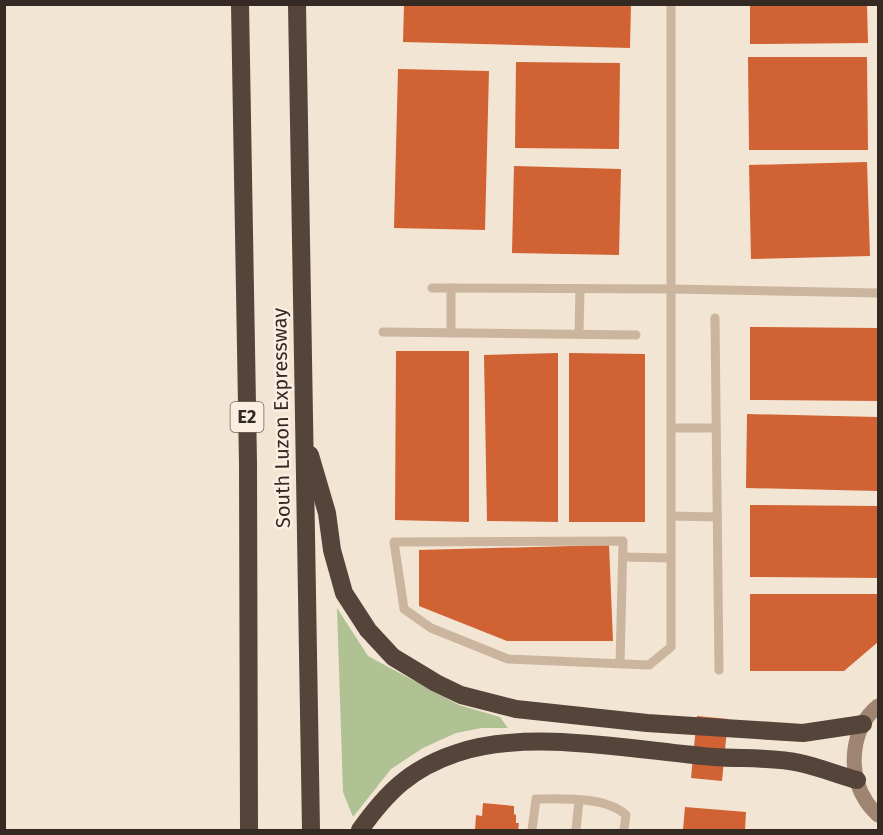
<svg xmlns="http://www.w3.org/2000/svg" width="883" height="835" font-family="'Fira Sans',sans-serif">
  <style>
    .green { fill: #b0c293 }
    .building { fill: #d16233 }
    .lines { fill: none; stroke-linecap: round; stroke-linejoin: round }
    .lane { stroke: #cbb59f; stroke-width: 9 }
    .secondary { stroke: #9e8471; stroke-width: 15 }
    .highway { stroke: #55443a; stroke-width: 18 }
    .labels { text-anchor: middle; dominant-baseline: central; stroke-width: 5; stroke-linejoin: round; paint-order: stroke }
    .shield { fill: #faefe0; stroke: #6f645c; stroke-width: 1.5 }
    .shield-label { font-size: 18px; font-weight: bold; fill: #342923 }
    .street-label { font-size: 20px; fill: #342923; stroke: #faefe0 }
  </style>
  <rect width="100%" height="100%" fill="#f2e5d4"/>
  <!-- green -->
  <polygon class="green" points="337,608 368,656 459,705 500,717 508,728 482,728 456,733 423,748 391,769 353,817 343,792"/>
  <!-- building -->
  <g class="building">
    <polygon points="404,4 631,4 630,48 403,42"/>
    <polygon points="750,4 867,4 868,43 750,44"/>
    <polygon points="748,57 867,57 868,150 749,150"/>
    <polygon points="516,62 620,63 619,149 515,148"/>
    <polygon points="398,69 489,71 485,230 394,228"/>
    <polygon points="867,162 870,256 751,259 749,165"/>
    <polygon points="514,166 621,169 619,255 512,253"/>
    <polygon points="750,327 878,328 878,401 750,400"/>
    <polygon points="396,351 469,351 469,522 395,520"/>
    <polygon points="558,353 558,522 487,521 484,355"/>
    <polygon points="569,353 645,354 645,522 569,522"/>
    <polygon points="747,414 878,417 878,491 746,488"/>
    <polygon points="750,505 878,506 878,578 750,577"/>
    <polygon points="609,545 613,641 507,641 419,606 419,550"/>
    <polygon points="750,594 878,594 878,642 844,671 750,671"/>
    <polygon points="697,716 728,719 722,781 691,778"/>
    <polygon points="483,803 514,806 514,814 516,815 516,823 519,823 518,830 475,830 476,815 482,816"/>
    <polygon points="685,807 746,812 745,830 683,830"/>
  </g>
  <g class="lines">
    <!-- lane -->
    <g class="lane">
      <polyline points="432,288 672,289 878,293"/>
      <polyline points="715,318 719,670"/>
      <polyline points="383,332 636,335"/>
      <polyline points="451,333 451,288"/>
      <polyline points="579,334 580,289"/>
      <polyline points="671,428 716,428"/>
      <polyline points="671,516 717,517"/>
      <polyline points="623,557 671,558"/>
      <polyline points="620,664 623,541 394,542 404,609 431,628 508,659 649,665 671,647 671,4"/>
      <path d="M532 830 536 799C562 799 606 796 626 815L624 830"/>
      <polyline points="576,830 579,800"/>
    </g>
    <!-- secondary -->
    <path class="secondary" d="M878 706C851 728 847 772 866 801 869 806 874 811 878 815"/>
    <!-- highway -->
    <g class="highway">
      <polyline points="240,4 248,462 249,830"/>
      <polyline points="297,4 311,830"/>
      <polyline points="310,455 327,513 332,550 344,593 368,630 393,657 436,683 461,695 516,709 647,723 803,733 863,724"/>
      <path d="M360 830C387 792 411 768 457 753 529 728 638 751 714 757 741 759 775 757 800 763 819 767 838 775 857 780"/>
    </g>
  </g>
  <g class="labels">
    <!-- shield labels -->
    <rect class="shield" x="230.5" y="402" width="33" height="30" rx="4.5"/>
    <g class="shield-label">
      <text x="247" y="417">E2</text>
    </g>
    <!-- street labels -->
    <g class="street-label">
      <text transform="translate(281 418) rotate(-91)">South Luzon Expressway</text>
    </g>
  </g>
  <!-- border -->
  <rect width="883" height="835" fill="none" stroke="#342923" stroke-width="12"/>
</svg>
